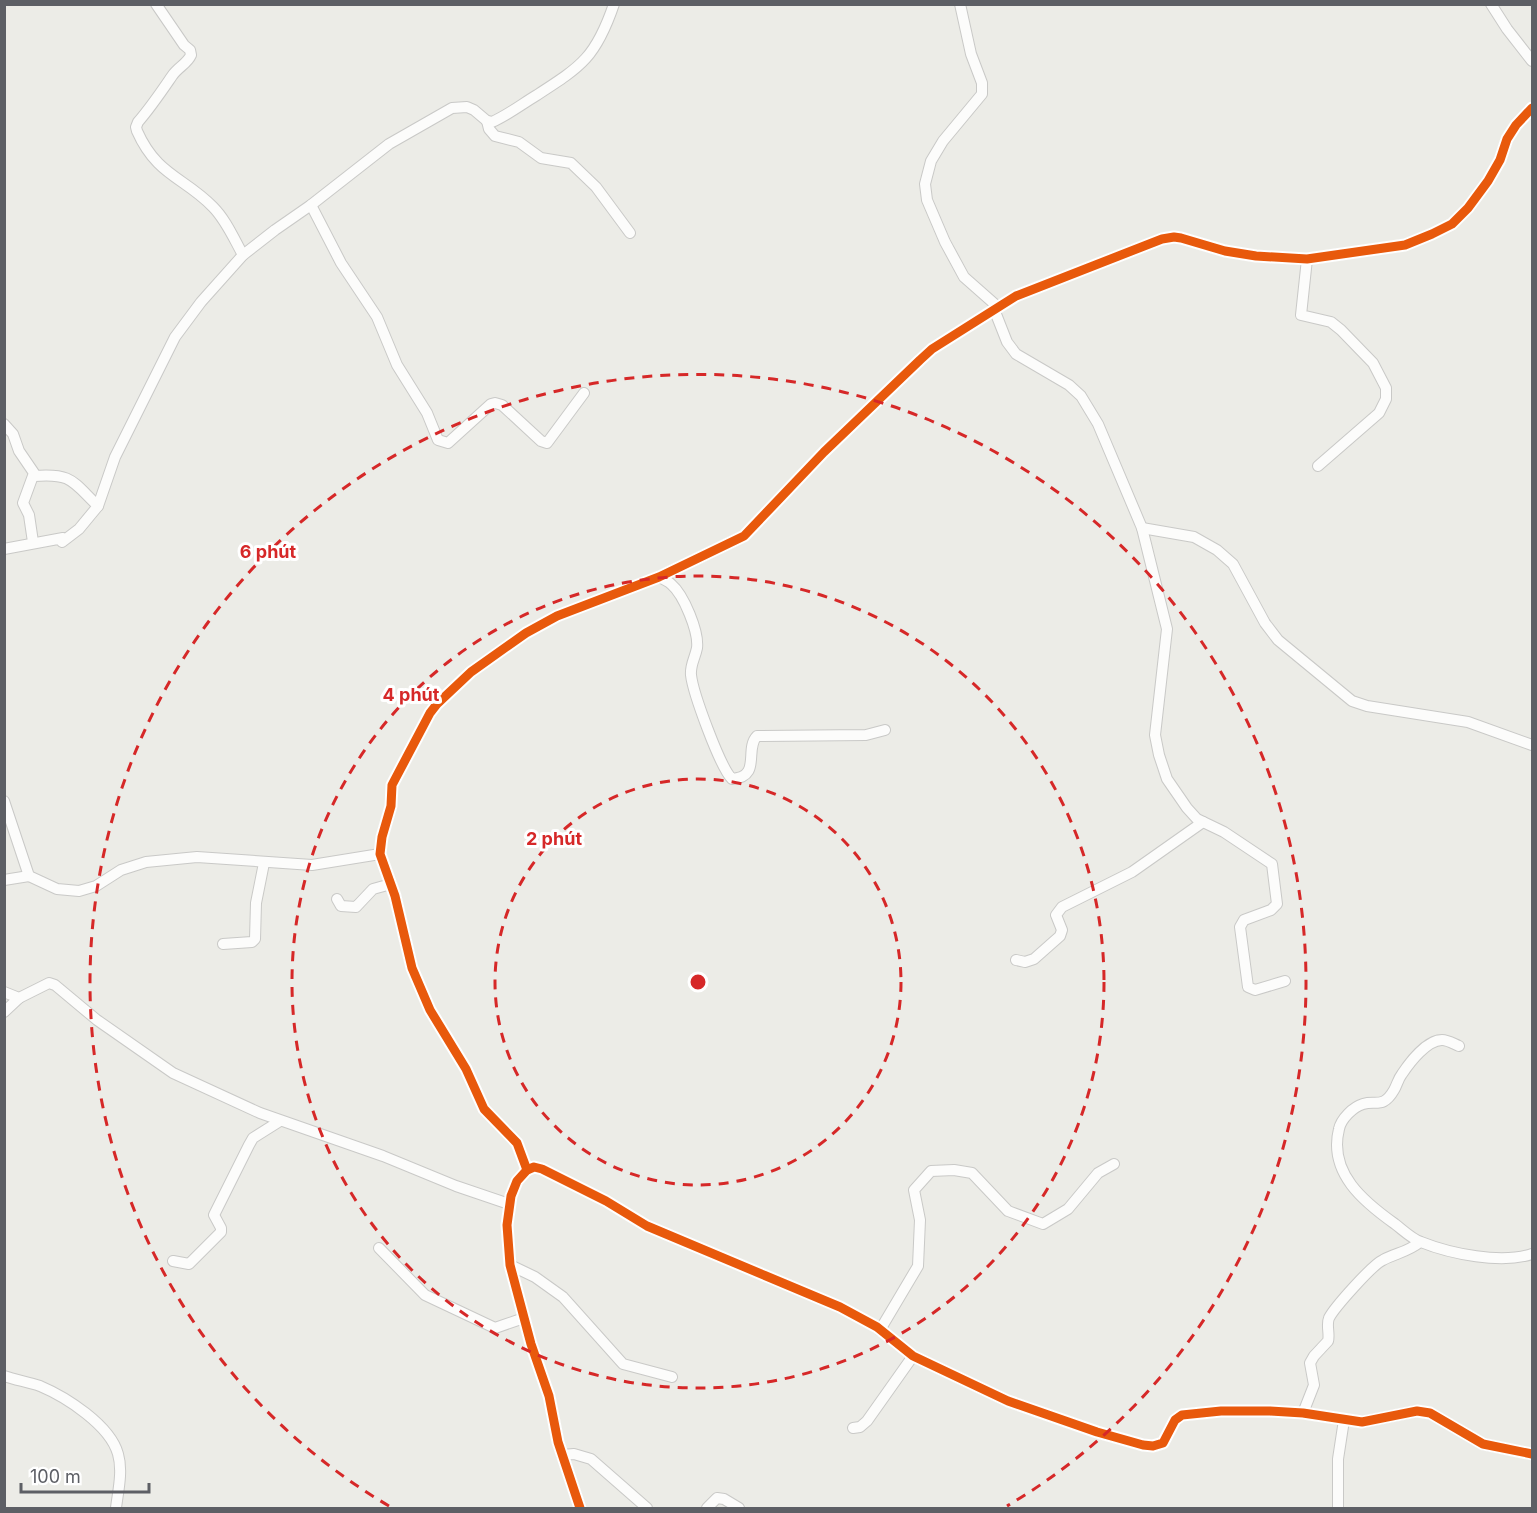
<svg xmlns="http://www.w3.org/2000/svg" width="1537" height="1513" font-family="Inter,sans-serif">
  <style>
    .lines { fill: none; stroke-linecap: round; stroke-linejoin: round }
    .minor-casing { stroke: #c9c9c7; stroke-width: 12 }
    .minor { stroke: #fcfcfb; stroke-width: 10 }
    .cycleway-casing { stroke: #fff; stroke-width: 13 }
    .cycleway { stroke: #e8590c; stroke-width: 9 }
    .ring { fill: none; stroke: #d62828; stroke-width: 3; stroke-dasharray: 10 8 }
    .centre { fill: #d62828; stroke: #fff; stroke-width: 3 }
    .ring-label { font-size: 18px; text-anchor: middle; font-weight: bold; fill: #d62828; stroke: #fff; stroke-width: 6; stroke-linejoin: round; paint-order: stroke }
  </style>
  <rect width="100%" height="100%" fill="#ecece7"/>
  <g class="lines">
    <defs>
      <g id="minor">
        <path d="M156 4 184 45 190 50 191 55C187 64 178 67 172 76 161 92 151 107 138 122L136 127 137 131C157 176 184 177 213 207 226 220 234 239 243 255"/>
        <polyline points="960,4 971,54 982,83 982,94 943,141 931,161 925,184 927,200 945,242 964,277 998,307"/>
        <polyline points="1491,4 1507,29 1532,61"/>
        <polyline points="487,121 489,129 495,136 519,142 541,158 571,163 596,187 630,233"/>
        <polyline points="311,205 341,263 377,317 397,365 427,413 438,440 448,443 491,404 495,403 502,405 541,441 547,443 584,393"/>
        <polyline points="1307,259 1301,315 1331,322 1341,330 1373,363 1386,388 1386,399 1379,413 1318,466"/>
        <polyline points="994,309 1007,342 1016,354 1069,385 1081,396 1098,424 1142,528 1167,629 1155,735 1159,755 1167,779 1187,808 1197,819 1224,832 1272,864 1277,904 1271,910 1244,920 1240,927 1248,987 1255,990 1285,981"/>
        <polyline points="4,424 13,434 19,451 34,473 23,503 29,515 33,542"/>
        <path d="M34 476C72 473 72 481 98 506"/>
        <polyline points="1142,528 1194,537 1217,550 1233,564 1265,623 1278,640 1352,701 1367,706 1468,722 1532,745"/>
        <path d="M4 549 63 538 62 542 79 529 98 506 115 457 175 337 201 302 243 255 275 230 311 205 389 144 452 108 467 107 474 110 487 121 492 122C508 115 522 104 537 95 582 66 596 57 614 4"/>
        <path d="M659 577C663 579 668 581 671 584 684 595 699 632 697 648 695 658 690 665 691 675 693 693 720 767 732 779 762 777 744 749 757 736L866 735 885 730"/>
        <polyline points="4,801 29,876 57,889 79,891 96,886 121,870 146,862 197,857 312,865 380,854"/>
        <polyline points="4,880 29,876"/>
        <polyline points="337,899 341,906 356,907 373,889 391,884"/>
        <polyline points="223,944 252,942 255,939 256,903 264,863"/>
        <polyline points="1016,960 1025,962 1034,959 1060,936 1062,930 1056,915 1062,907 1132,872 1203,822"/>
        <polyline points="4,992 19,998 49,983 55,985 97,1020 173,1073 260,1113 383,1156 456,1186 509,1204"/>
        <polyline points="4,1012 19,998"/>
        <path d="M1459 1046C1454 1044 1448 1040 1442 1040 1427 1040 1410 1062 1402 1074 1398 1079 1397 1085 1394 1090 1383 1109 1376 1100 1363 1104 1353 1107 1341 1119 1339 1129 1328 1173 1364 1202 1395 1224 1403 1230 1412 1239 1421 1242 1451 1254 1501 1264 1532 1254"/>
        <polyline points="527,1170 517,1143 484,1109 466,1069 430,1010 412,968 395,896 380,854 382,837 391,806 392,785 430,713 437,704 471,672 526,633 557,616 659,577 744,536 824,452 920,360 932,349 1016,296 1162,239 1174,237 1181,238 1225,251 1256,256 1307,259 1405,245 1432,234 1452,224 1468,208 1488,181 1500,160 1507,139 1516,125 1532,108"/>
        <polyline points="379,1248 425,1295 495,1328 524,1318"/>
        <polyline points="173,1261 189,1264 221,1232 221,1228 214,1215 249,1145 253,1138 280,1121"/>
        <polyline points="510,1265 535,1277 563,1297 623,1364 672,1377"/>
        <polyline points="880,1330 918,1266 920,1220 914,1190 931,1171 954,1170 972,1173 1008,1211 1043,1224 1068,1209 1098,1173 1114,1164"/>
        <path d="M4 1376C16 1380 28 1382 40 1386 66 1397 110 1425 118 1454 123 1471 118 1491 116 1508"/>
        <path d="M1303 1413 1314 1385 1310 1363 1314 1356 1328 1341C1330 1334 1326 1325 1329 1318 1334 1308 1372 1265 1383 1260 1396 1253 1408 1252 1420 1242"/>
        <polyline points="853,1428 860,1427 867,1421 913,1356"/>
        <polyline points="562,1455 574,1454 591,1459 647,1508"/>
        <polyline points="580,1508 558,1442 549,1396 531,1344 510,1265 507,1225 511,1196 517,1181 527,1170 534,1167 542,1169 606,1201 647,1226 840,1307 877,1327 913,1356 1008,1401 1097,1432 1143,1445 1153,1446 1163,1443 1175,1420 1182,1415 1221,1411 1270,1411 1303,1413 1362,1422 1417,1411 1430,1413 1483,1444 1532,1454"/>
        <polyline points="707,1508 717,1498 724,1499 739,1508"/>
        <polyline points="1338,1508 1338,1459 1344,1420"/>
      </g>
    </defs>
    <!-- minor casing -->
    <use href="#minor" class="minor-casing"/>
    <!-- minor -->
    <use href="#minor" class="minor"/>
    <defs>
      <g id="cycleway">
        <polyline points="527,1170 517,1143 484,1109 466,1069 430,1010 412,968 395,896 380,854 382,837 391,806 392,785 430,713 437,704 471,672 526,633 557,616 659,577 744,536 824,452 920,360 932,349 1016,296 1162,239 1174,237 1181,238 1225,251 1256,256 1307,259 1405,245 1432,234 1452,224 1468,208 1488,181 1500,160 1507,139 1516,125 1532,108"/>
        <polyline points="580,1508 558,1442 549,1396 531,1344 510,1265 507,1225 511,1196 517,1181 527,1170 534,1167 542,1169 606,1201 647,1226 840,1307 877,1327 913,1356 1008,1401 1097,1432 1143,1445 1153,1446 1163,1443 1175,1420 1182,1415 1221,1411 1270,1411 1303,1413 1362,1422 1417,1411 1430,1413 1483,1444 1532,1454"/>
      </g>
    </defs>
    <!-- cycleway casing -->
    <use href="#cycleway" class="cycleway-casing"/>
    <!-- cycleway -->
    <use href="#cycleway" class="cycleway"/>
  </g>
  <!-- distance rings -->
  <g class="ring">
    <circle cx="698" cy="982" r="203"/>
    <circle cx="698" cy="982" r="406"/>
    <path d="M389 1506A608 608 0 1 1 1007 1506"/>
  </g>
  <circle cx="698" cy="982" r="9" class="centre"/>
  <g class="ring-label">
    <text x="268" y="558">6 phút</text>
    <text x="411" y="701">4 phút</text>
    <text x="554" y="845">2 phút</text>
  </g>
  <!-- border -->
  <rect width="1537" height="1513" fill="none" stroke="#5d5f65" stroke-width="12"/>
  <!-- scale -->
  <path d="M21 1483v9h128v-9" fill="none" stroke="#5d5f65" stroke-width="3"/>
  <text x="30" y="1483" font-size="18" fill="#5d5f65" stroke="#ffffff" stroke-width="4.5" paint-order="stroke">100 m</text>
</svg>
